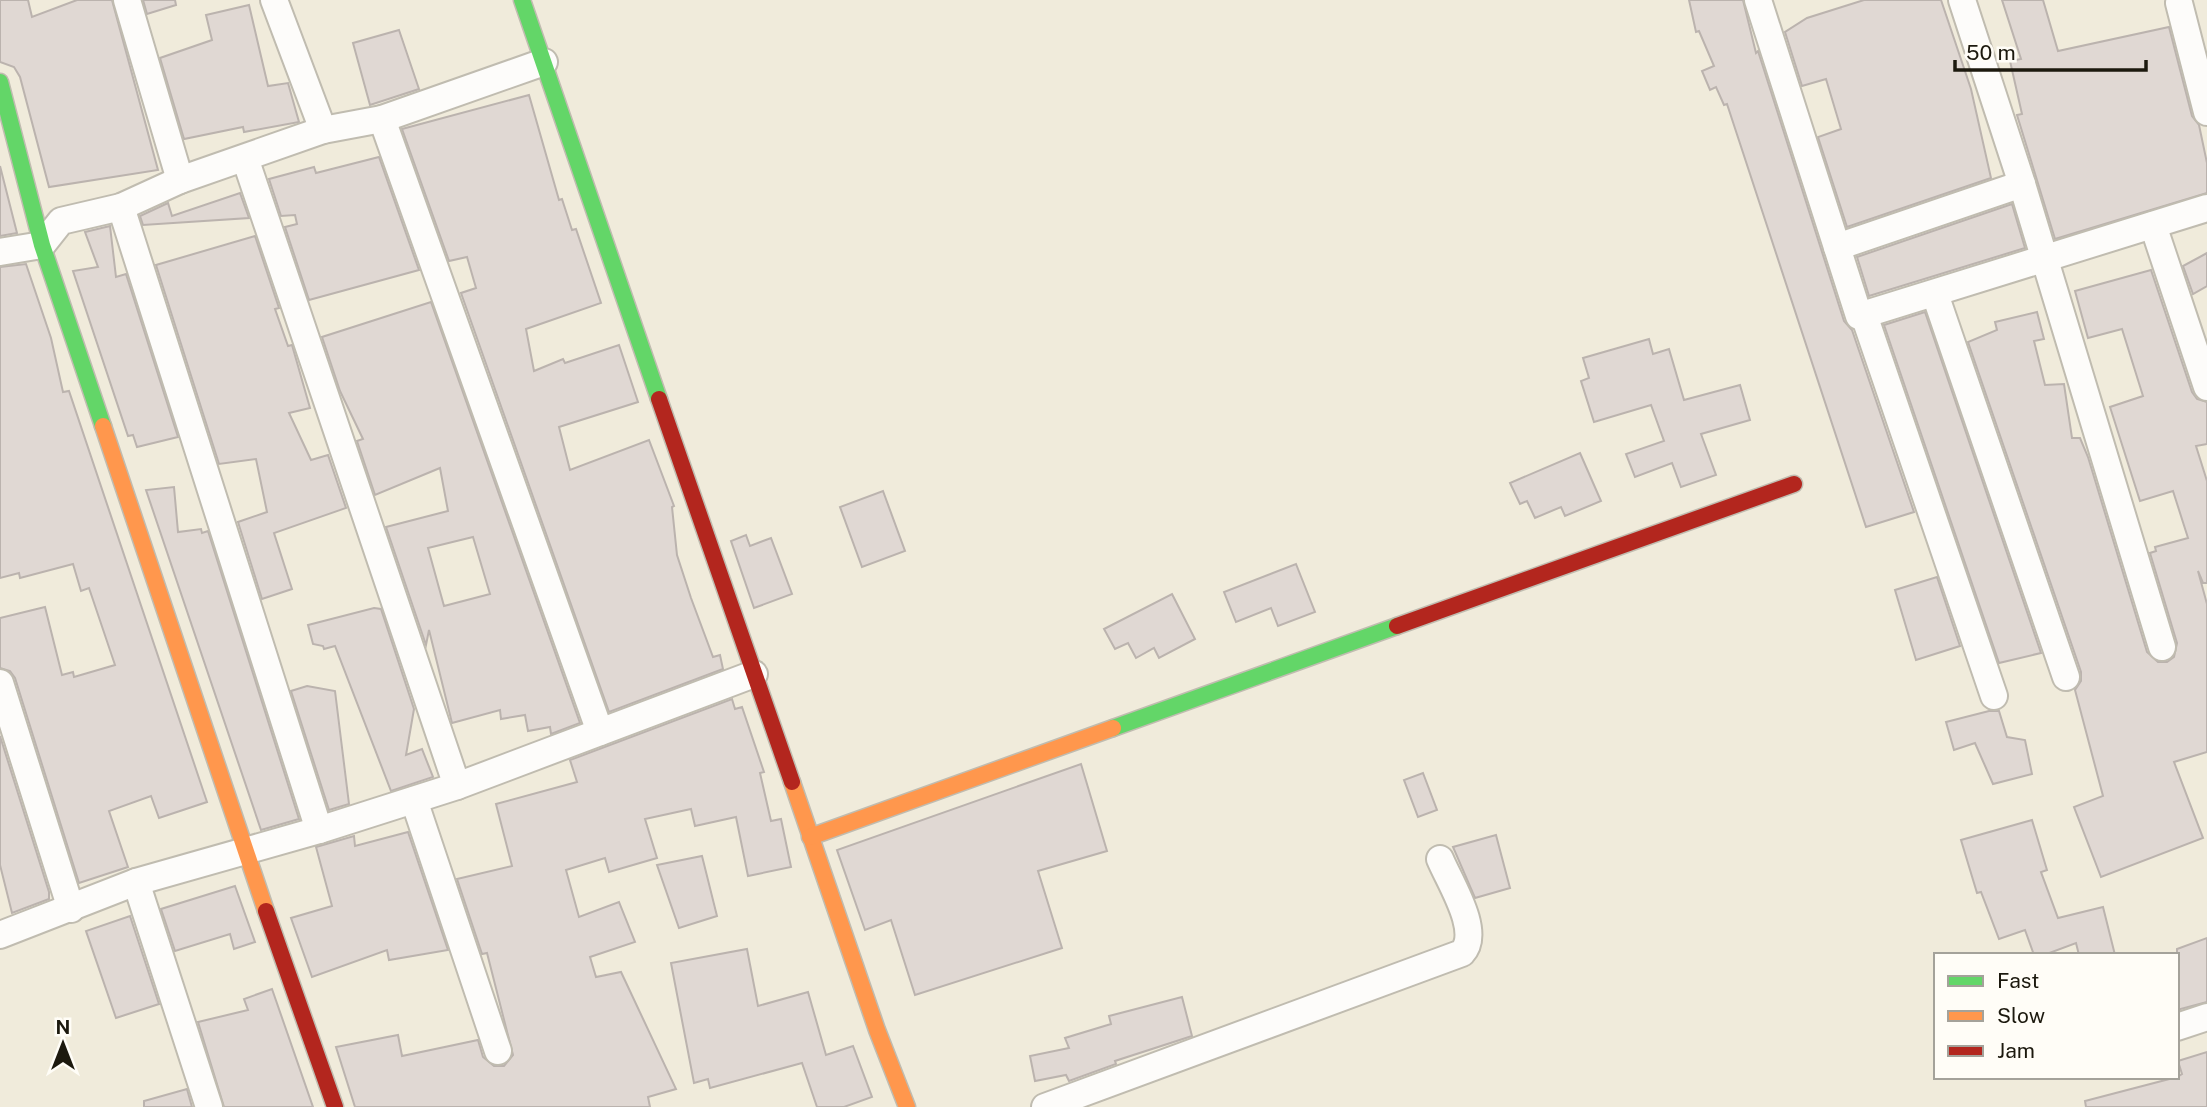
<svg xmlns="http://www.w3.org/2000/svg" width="2207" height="1107" font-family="'Public Sans',sans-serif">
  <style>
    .building { fill: #e0d8d3; stroke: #bbb3ae; stroke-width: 2; fill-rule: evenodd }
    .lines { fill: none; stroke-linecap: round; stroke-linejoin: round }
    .street-casing { stroke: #c0bcb0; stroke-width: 30 }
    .fast-casing { stroke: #c0bcb0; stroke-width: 19 }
    .slow-casing { stroke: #c0bcb0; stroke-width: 19 }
    .jam-casing { stroke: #c0bcb0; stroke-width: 19 }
    .street { stroke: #fdfcfa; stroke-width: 26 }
    .fast { stroke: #63d668; stroke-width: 16 }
    .slow { stroke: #ff974d; stroke-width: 16 }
    .jam { stroke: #b3261e; stroke-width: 16 }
  </style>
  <rect width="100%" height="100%" fill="#f0ebdb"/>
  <!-- building -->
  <g class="building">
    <polygon points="0,0 28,0 32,17 77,0 112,0 158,170 49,187 20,77 14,67 0,62"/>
    <polygon points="143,0 175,0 176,5 147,14"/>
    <polygon points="1689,0 1743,0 1756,53 1758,51 1844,321 1852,330 1914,512 1866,527 1727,104 1724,105 1716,87 1710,90 1702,71 1714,66 1699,31 1696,32"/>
    <polygon points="1864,0 1941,0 1971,89 1991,178 1847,227 1818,137 1841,129 1826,79 1802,86 1785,32 1807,18"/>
    <polygon points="2002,0 2043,0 2058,51 2169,27 2192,116 2199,125 2207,163 2207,193 2055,239 2017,115 2022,114 2010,61 2021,59"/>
    <polygon points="249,5 268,86 288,83 299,122 244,132 243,127 184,139 160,58 212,40 206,15"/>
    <polygon points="399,30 419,89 370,105 353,43"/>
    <polygon points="529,95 559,200 562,199 572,230 576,229 601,303 526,329 534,371 563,359 565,363 619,345 638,402 559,427 570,470 649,440 674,506 672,507 677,555 691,598 713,657 720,655 723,669 609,712 461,293 476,288 467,257 449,261 402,129"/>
    <polygon points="379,157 419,270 309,300 285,227 297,224 295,215 281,216 269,179 314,167 316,173"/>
    <polygon points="0,166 17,233 0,236"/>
    <polygon points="240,193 249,218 143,225 140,216 168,203 172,216"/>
    <polygon points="2012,204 2025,248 1869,296 1857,257"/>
    <polygon points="110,226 116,277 126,274 178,437 137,447 133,435 128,436 73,271 98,267 85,232"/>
    <polygon points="255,236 279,308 275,309 288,346 292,345 310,408 289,413 311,460 328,455 346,508 274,533 292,589 262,599 238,522 267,512 256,459 219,464 156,265"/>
    <polygon points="2207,253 2207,286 2193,294 2183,266"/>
    <polygon points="26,264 51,338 63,392 69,391 207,802 159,818 151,796 109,811 128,867 79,883 15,678 10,671 0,668 0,618 45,607 62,675 73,672 74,677 115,665 89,588 81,591 73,564 20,578 19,573 0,578 0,267"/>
    <polygon points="2151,270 2192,392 2197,399 2207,402 2207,444 2196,446 2207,481 2207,583 2203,583 2198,571 2207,604 2207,752 2174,762 2203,838 2101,877 2074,807 2103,796 2075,690 2081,681 2081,672 1968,342 1997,330 1995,322 2037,312 2044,339 2034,341 2045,385 2064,384 2072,438 2080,438 2088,457 2147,652 2158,662 2167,662 2174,657 2177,643 2150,553 2156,551 2155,547 2188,538 2173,491 2140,501 2110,407 2143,396 2122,329 2088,338 2075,291"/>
    <path d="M431 302 580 723 551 734 550 727 528 731 525 715 501 719 500 710 452 723 429 630 426 645 386 527 448 511 440 468 375 495 357 441 363 439 340 391 322 337ZM473 537 490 594 444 606 428 548Z"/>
    <polygon points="1925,312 2041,653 1999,663 1884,325"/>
    <polygon points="1649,339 1653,354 1669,349 1684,400 1740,385 1750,420 1701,434 1716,475 1681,487 1672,463 1635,477 1626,454 1664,441 1651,405 1594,422 1581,381 1589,378 1583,358"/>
    <polygon points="1580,453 1601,501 1565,516 1561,507 1535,518 1527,501 1520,504 1510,483"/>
    <polygon points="174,487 178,532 201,529 202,533 208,531 299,819 261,830 146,490"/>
    <polygon points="883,491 905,551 862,567 840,507"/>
    <polygon points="746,535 750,546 771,538 792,594 754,608 731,541"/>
    <polygon points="1296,564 1315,612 1278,626 1271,608 1236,622 1224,592"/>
    <polygon points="1937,577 1960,646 1916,660 1895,590"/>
    <polygon points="1172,594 1195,639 1159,658 1154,648 1136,658 1128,643 1115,649 1104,629"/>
    <polygon points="374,608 381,609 414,709 406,755 422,749 433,777 391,791 335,646 324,649 323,646 313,644 308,625"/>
    <polygon points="307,686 335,691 349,804 329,810 291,691"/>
    <polygon points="732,699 735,709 742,707 764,772 760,773 771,821 781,819 791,867 748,876 736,817 695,826 691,809 645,819 657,858 609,872 605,858 566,870 579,917 619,902 635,942 590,957 596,977 621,972 676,1089 648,1097 650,1107 355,1107 336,1047 398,1035 402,1056 478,1040 483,1057 494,1066 504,1066 513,1055 487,953 482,954 457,879 512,866 496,804 577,782 570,760"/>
    <polygon points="1989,711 1999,711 2007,737 2025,740 2032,774 1993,784 1975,743 1954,750 1946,722"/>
    <polygon points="0,736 49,892 49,899 12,913 0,865"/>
    <polygon points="1081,764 1107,851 1038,871 1062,948 915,995 891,920 865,930 837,850"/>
    <polygon points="1423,773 1437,810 1418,817 1404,780"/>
    <polygon points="2032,820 2047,870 2041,872 2058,918 2103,907 2115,955 2079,955 2076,943 2044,955 2034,955 2025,930 1999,939 1981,892 1977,893 1961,840"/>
    <polygon points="408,832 448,950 389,960 387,950 312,977 291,918 332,906 316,847 354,836 355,846"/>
    <polygon points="1496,835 1510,888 1475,898 1453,847"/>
    <polygon points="702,856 717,916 679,928 657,865"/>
    <polygon points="235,886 255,942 234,949 230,934 175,951 161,909"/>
    <polygon points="130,916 159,1004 116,1018 86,931"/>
    <polygon points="2207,938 2207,1002 2177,1010 2177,949"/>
    <polygon points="747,949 758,1006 808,992 826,1055 853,1046 872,1097 844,1107 817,1107 802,1063 710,1088 708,1079 694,1083 671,963"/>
    <polygon points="272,989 313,1107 224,1107 198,1022 248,1010 244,999"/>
    <polygon points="1182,997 1192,1036 1115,1061 1116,1064 1069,1081 1066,1075 1035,1081 1030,1056 1069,1048 1065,1038 1111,1024 1109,1016"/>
    <polygon points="2207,1052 2207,1107 2086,1107 2085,1101 2177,1077 2182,1074 2178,1061"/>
    <polygon points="187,1089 192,1107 144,1107 144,1101"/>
  </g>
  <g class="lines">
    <defs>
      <g id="street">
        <polyline points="127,0 180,180"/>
        <polyline points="274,0 323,130"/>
        <polyline points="1758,0 1859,316 2207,208"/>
        <polyline points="1962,0 2022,184 2162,647"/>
        <polyline points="2179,3 2207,112"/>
        <polyline points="382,119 600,732"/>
        <polyline points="245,158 457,786"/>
        <polyline points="121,207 319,830"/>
        <polyline points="2153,225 2207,387"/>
        <polyline points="1837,247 2022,184"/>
        <polyline points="0,252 42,245 61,221 121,207 180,180 323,130 382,119 544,62"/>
        <polyline points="1935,294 2066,677"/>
        <polyline points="1864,315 1994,696"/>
        <polyline points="0,683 71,909"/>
        <polyline points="414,800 498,1051"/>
        <polyline points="136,882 209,1107"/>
        <polyline points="0,935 136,882 319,830 457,786 754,674"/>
        <polyline points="2177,1027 2207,1017"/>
        <path d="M1045 1107 1462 953C1482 932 1450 883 1440 859"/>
      </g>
      <g id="fast">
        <polyline points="522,0 659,399"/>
        <polyline points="0,82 42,245 103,426"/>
        <polyline points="1113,728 1397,626"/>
      </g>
      <g id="slow">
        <polyline points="103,426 266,911"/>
        <polyline points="792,782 877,1030 907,1107"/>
        <polyline points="810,837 1113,728"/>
      </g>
      <g id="jam">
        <polyline points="659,399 792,782"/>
        <polyline points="1397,626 1794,484"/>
        <polyline points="266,911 335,1107"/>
      </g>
    </defs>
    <!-- street casing -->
    <use href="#street" class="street-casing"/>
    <!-- fast casing -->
    <use href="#fast" class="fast-casing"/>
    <!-- slow casing -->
    <use href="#slow" class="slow-casing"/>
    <!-- jam casing -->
    <use href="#jam" class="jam-casing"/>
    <!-- street -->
    <use href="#street" class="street"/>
    <!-- fast -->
    <use href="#fast" class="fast"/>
    <!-- slow -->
    <use href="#slow" class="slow"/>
    <!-- jam -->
    <use href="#jam" class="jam"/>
  </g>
  <!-- legend -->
  <rect x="1934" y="953" width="245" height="126" fill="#fffdf7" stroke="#a4a29a" stroke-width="2"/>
  <rect x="1948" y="976" width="35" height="10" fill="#63d668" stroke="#a4a29a" stroke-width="2"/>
  <text x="1997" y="988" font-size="21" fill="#1c190e">Fast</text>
  <rect x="1948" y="1011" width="35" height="10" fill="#ff974d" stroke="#a4a29a" stroke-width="2"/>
  <text x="1997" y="1023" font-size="21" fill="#1c190e">Slow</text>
  <rect x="1948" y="1046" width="35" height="10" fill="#b3261e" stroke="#a4a29a" stroke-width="2"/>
  <text x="1997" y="1058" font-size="21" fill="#1c190e">Jam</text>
  <!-- north arrow -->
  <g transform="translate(63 1044)" stroke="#fffdf7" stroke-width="5" paint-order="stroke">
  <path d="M0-5L12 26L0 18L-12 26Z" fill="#1c190e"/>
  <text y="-10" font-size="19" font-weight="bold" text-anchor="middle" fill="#1c190e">N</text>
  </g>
  <!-- scale -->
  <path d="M1955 60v10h191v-10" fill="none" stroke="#1c190e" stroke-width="3.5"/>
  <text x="1966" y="60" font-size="21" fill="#1c190e" stroke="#fffdf7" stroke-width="5" paint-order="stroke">50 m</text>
</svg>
